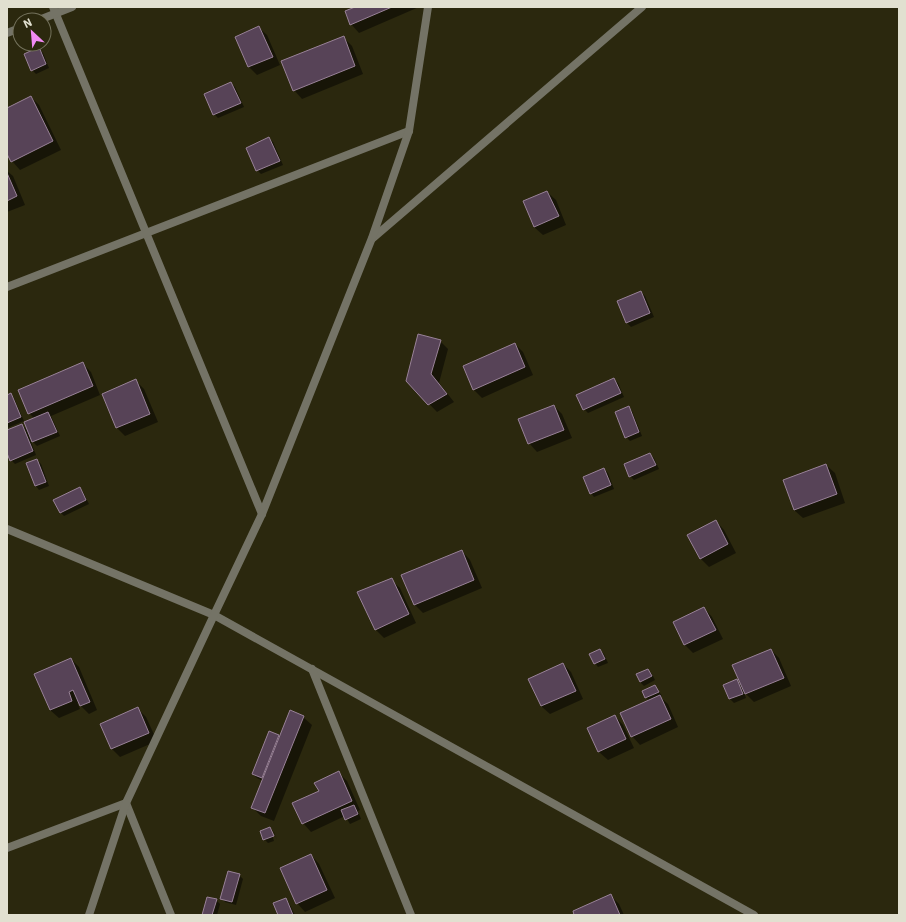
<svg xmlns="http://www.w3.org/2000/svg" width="906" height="922" font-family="'IBM Plex Sans',sans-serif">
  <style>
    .shadow { fill: #0007 }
    .building { fill: #574357; stroke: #998298 }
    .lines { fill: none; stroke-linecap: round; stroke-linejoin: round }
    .street { stroke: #747366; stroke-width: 8 }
  </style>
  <rect width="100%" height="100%" fill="#2b280e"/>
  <!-- shadow -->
  <g class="shadow">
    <polygon points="358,7 419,7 359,33 351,24"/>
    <polygon points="258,27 267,35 280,65 257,75 249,67 236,37"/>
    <polygon points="343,37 352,46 363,74 302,99 294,90"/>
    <polygon points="39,49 43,53 49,68 36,74 32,70"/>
    <polygon points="231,83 235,87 244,107 218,118 214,114"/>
    <polygon points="31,97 39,105 61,150 20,170 12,161 7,151 7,109"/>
    <polygon points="269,138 273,142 283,165 261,174 257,170"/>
    <polygon points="7,171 13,176 25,205 7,212"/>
    <polygon points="547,192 556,200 566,225 543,235 534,227"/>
    <polygon points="641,292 645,296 654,317 631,327 627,323 619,302"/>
    <polygon points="440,341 448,349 439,383 454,402 437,412 407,381"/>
    <polygon points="515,344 523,352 533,375 482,398 474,390 464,367"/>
    <polygon points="82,363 91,372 100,395 51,416 60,436 37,446 30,439 36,455 15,464 11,460 7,450 7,431 22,425 29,432 35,419 29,413"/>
    <polygon points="614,379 618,383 624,397 588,413 584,409"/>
    <polygon points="136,381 144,389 158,422 125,436 117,428 103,394"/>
    <polygon points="10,394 14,398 24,421 7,428 7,396"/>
    <polygon points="554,406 562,414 572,438 537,452 529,443"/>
    <polygon points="629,407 632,411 642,436 630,441 626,437"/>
    <polygon points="650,454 654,458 659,469 634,480 630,476"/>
    <polygon points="37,460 41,464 49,486 39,490 36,486"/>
    <polygon points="826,465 835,473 845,503 803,518 794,510"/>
    <polygon points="604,469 608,473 614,489 594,497 591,493"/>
    <polygon points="80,488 83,492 89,504 64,516 60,512"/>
    <polygon points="716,521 724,530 736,553 709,567 700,558"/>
    <polygon points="462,551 470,560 482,588 423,613 415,605"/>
    <polygon points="391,580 400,588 416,623 384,638 376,630 358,593"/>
    <polygon points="704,608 712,617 723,639 693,653 685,645 674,623"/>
    <polygon points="600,650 604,654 608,663 598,667 595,663"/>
    <polygon points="771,650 779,658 791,686 754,702 744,692 746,698 734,703 730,699 724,685 736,680 742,686"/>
    <polygon points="71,659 79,667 97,710 89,714 77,702 80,709 59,718 50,710 35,675"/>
    <polygon points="563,664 571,672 583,699 550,714 541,706"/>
    <polygon points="648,670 652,674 655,680 644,686 640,682"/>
    <polygon points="655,686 662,696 660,697 668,704 678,727 640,745 632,736 649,701 646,697"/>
    <polygon points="138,709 146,717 157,741 120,757 112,749 101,724"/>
    <polygon points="615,716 623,725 634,748 608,760 599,752 588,728"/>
    <polygon points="303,717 312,725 274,821 261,816 253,808 263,781 257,778 253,774 279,735 280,737"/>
    <polygon points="339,773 347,781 360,810 358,811 361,819 350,824 345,816 311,832 303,823 320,792"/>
    <polygon points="270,828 274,832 277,840 273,831 271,831 274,841 268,843 264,839"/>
    <polygon points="311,855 319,864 335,898 305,912 297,903"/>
    <polygon points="239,875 243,879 236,905 225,902 222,898"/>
    <polygon points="610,895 619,904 624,915 576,915"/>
    <polygon points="286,899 289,903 295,915 279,915"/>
    <polygon points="216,900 220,904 217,915 203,915"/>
  </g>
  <!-- building -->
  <g class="building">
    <polygon points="355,7 392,7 350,25 345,11"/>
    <polygon points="259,26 273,57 248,67 235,37"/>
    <polygon points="344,36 355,66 293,91 281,61"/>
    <polygon points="39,47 46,64 31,71 24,54"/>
    <polygon points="231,82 241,103 213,115 204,94"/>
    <polygon points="31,96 53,141 11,162 7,154 7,108"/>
    <polygon points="269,137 280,161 256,171 246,148"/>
    <polygon points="7,173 17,196 7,201"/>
    <polygon points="547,191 559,216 534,227 523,201"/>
    <polygon points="641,291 650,313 626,323 617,301"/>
    <polygon points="418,334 441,340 431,374 447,394 428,405 406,381"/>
    <polygon points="515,343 525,367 473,390 463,366"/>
    <polygon points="83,362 93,386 28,414 18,390"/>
    <polygon points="614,378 621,393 583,410 576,395"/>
    <polygon points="136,379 150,414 116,428 102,394"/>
    <polygon points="11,393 21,417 7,423 7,395"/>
    <polygon points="554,405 564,430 528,444 518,419"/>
    <polygon points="629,406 639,432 625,438 615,412"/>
    <polygon points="48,412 57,432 32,442 24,422"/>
    <polygon points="22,424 33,451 10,461 7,453 7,430"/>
    <polygon points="650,453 656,465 629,477 624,464"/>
    <polygon points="37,459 46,482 35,486 26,463"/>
    <polygon points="826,464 837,494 794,510 783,480"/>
    <polygon points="604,468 611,485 590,494 583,477"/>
    <polygon points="80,487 86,500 60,513 53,500"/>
    <polygon points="716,520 728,544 700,559 687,535"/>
    <polygon points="462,550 474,580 414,605 401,575"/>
    <polygon points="392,578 409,614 375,630 357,592"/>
    <polygon points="704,607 716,630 684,645 673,622"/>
    <polygon points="600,649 605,659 594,664 589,654"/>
    <polygon points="771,649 784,678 745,694 732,665"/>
    <polygon points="71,658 90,702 80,706 73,690 69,692 72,701 50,710 34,674"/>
    <polygon points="563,663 576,691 541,706 528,679"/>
    <polygon points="648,669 652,676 640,682 636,674"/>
    <polygon points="737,679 743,694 729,699 723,685"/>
    <polygon points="655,685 659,692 645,698 642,691"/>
    <polygon points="660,695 671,719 631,737 620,713"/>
    <polygon points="138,707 149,733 111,749 100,724"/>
    <polygon points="290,710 304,716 265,813 251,808"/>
    <polygon points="615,715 626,739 598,752 587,728"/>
    <polygon points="269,731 279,735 262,778 252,774"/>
    <polygon points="339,771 352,801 302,824 292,803 319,791 314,783"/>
    <polygon points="354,805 358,814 345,820 341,810"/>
    <polygon points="270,827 274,836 263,840 260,831"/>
    <polygon points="311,854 327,890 296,904 280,868"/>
    <polygon points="228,871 240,874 232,902 220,899"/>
    <polygon points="611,894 620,915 574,915 573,911"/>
    <polygon points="207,897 217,899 212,915 202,915"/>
    <polygon points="286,898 293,915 278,915 273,903"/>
  </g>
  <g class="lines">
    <!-- street -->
    <g class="street">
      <polyline points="53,7 262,514"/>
      <polyline points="39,20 72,7"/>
      <polyline points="7,33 20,28"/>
      <polyline points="373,238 642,7"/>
      <polyline points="7,287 409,131"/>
      <polyline points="7,529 214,615 754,915"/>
      <polyline points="312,669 411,915"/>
      <polyline points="7,848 126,803 171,915"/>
      <polyline points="89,915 126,803 214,615 262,514 372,238 409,131 428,7"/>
    </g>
  </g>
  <!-- border -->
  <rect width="906" height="922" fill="none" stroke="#e1e0d0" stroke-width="16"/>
  <!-- north arrow -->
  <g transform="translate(32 32) rotate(334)"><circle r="19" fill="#2b280e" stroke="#74725c"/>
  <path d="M0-3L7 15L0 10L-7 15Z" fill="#f18af4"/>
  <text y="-6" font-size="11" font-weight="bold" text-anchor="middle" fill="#e1e0d0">N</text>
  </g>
</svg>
